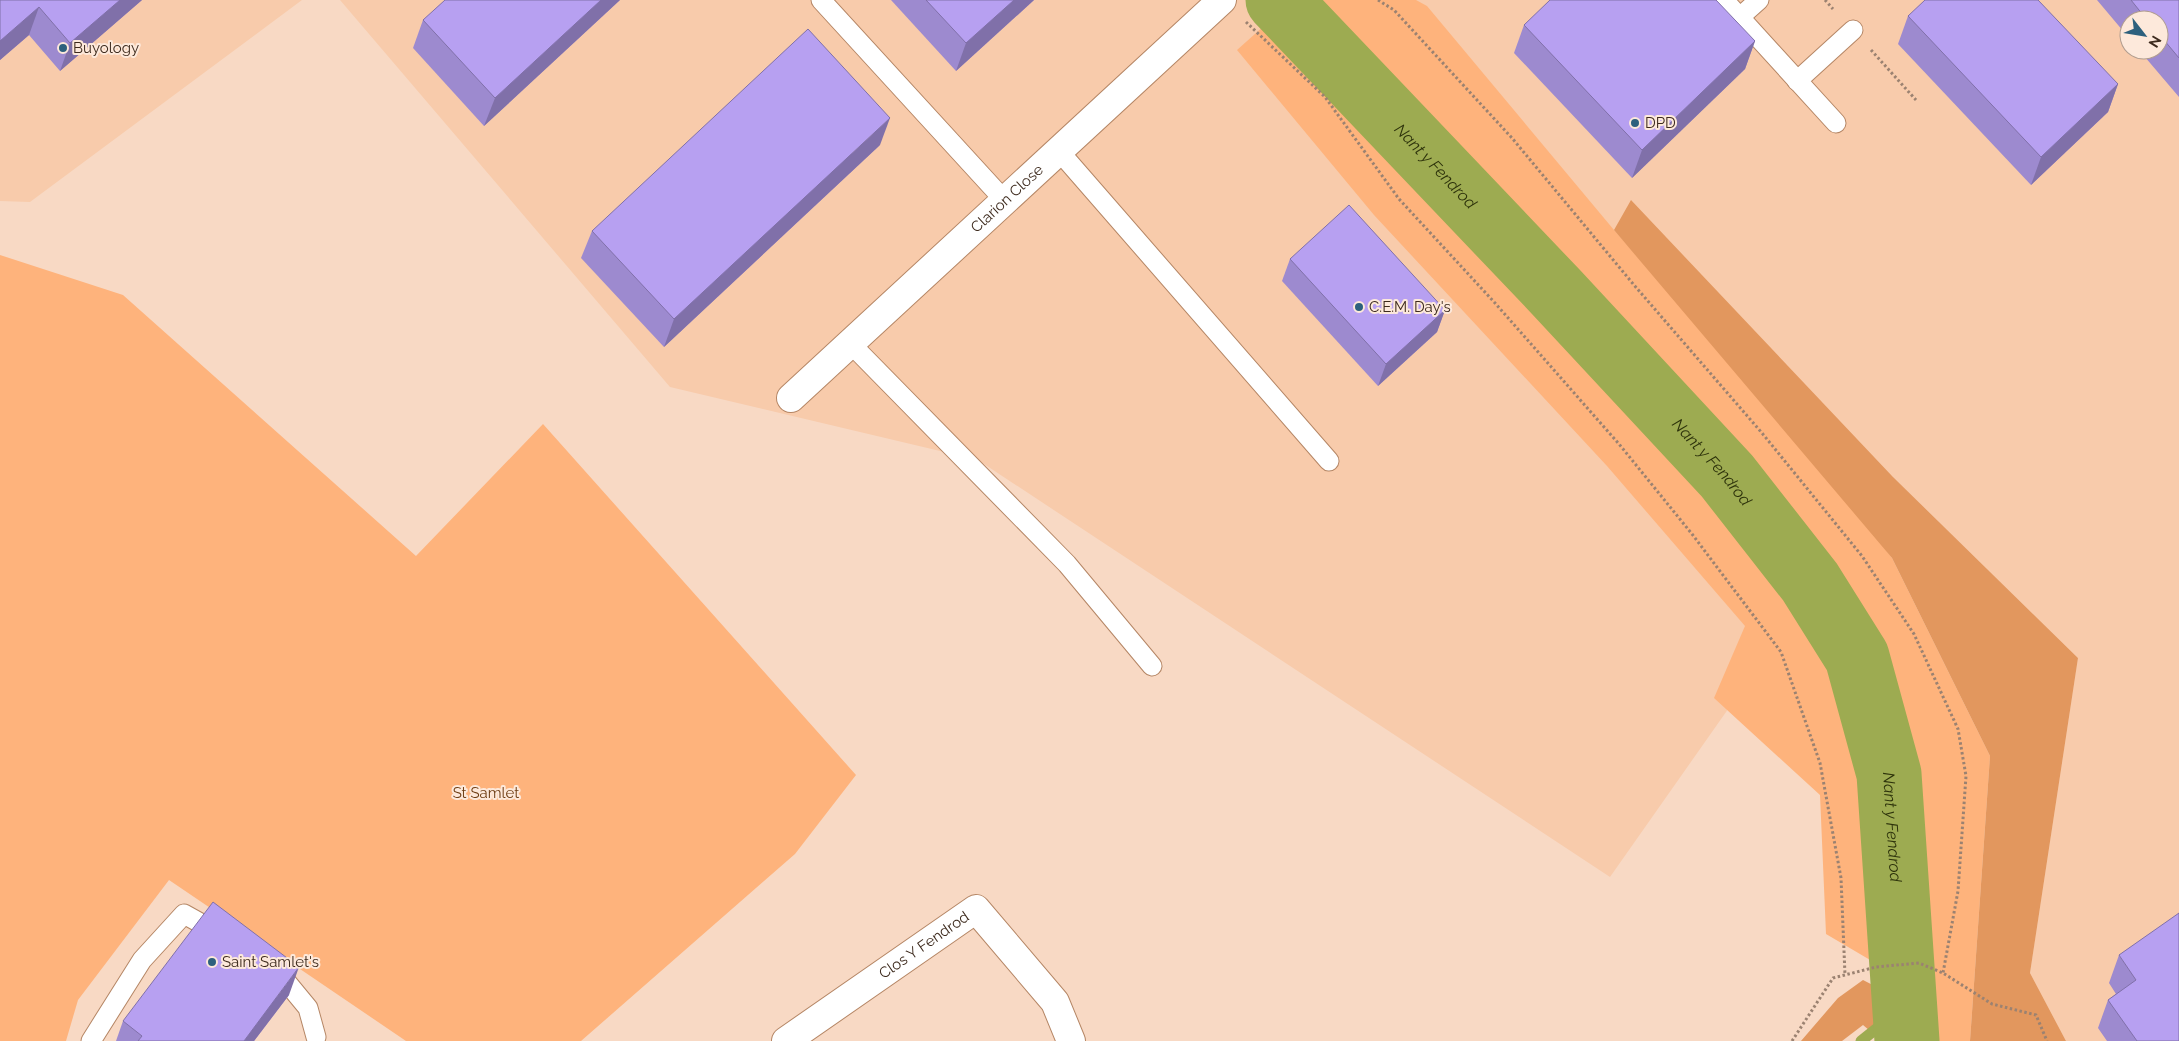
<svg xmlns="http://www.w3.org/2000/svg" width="2179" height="1041" font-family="Raleway,sans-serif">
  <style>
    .built { fill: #f8cbab; fill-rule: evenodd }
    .green { fill: #feb37c }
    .forest { fill: #e2975e }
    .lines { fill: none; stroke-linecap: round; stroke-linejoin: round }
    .stream { stroke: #9dab51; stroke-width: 11 }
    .river { stroke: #9dab51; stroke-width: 65 }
    .lane-casing { stroke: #b58665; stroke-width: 21 }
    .street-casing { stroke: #b58665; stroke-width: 30 }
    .path { stroke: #9b8271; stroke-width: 3; stroke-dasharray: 2.5 2.5; stroke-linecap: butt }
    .lane { stroke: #fff; stroke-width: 19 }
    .street { stroke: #fff; stroke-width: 28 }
    .wall { fill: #9d8acf }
    .shaded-wall { fill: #8070a9 }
    .building { fill: #b7a0f1; stroke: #8070a9 }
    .poi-dot { fill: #2d607d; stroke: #fde9db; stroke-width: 2 }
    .labels { text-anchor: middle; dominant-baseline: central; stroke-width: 4; stroke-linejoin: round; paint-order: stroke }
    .poi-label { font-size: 15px; fill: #3d2a1d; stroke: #fde9db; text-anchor: start }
    .street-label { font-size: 15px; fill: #3d2a1d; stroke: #fde9db }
    .park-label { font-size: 15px; fill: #6e3d13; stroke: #fde9db }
    .water-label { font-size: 16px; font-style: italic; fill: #2d320b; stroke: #fde9db }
  </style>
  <rect width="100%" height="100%" fill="#f8d9c4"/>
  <!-- built -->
  <g class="built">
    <polygon points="0,0 302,0 30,202 0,201"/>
    <path d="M340 0H2179V1041H2066L2030 973 2078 658 1892 476 1610 877 978 460 670 387ZM2129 20H2159V50H2129Z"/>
  </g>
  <!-- green -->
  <g class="green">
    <polygon points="1293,0 1416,0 1427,6 1614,230 1831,478 1892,558 1990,756 1970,1041 1918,1041 1916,987 1826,934 1820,795 1714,698 1745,626 1607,466 1374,215 1237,50"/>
    <polygon points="0,255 123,295 416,556 543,424 856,775 795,854 581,1041 406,1041 169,880 78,1000 66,1041 0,1041"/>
  </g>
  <!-- forest -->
  <g class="forest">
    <polygon points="1631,200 1892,476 2078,658 2030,973 2066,1041 1970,1041 1990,756 1892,558 1614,230"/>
    <polygon points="1863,980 1894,996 1898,1041 1882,1041 1863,1025 1842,1041 1801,1041 1838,998"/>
  </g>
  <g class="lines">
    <!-- stream -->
    <polyline class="stream" points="1861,1041 1886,1021 1903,992"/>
    <!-- river -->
    <path class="river" id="s1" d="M1278 0 1556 292 1727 476 1810 582 1857 657 1889 774 1907 1041"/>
    <defs>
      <g id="lane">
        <polyline points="821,0 1005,201"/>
        <polyline points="1724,0 1836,123"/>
        <polyline points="1740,17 1759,0"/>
        <polyline points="1797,81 1853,30"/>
        <polyline points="1059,151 1329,461"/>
        <polyline points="850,343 1067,564 1152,666"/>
        <polyline points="275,968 308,1008 316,1037"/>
        <polyline points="91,1041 142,960 184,914 220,934"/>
      </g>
      <g id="street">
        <path id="s2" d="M791 398 1222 0"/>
        <path id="s3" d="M786 1041 976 909 1055 1002 1071 1041"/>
      </g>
    </defs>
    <!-- lane casing -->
    <use href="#lane" class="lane-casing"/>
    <!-- street casing -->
    <use href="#street" class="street-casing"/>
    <!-- path -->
    <g class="path">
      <polyline points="1378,0 1394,10 1512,138 1634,285 1762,433 1862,556 1914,634 1958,729 1966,776 1958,891 1943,973"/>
      <polyline points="1825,0 1833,9"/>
      <polyline points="1246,22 1325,97 1399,199 1495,303 1619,444 1692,534 1781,652 1820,763 1841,878 1845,975"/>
      <polyline points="1871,50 1916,100"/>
      <polyline points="1792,1041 1833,978 1876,967 1919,963 1943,973 1992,1004 2036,1015 2047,1041"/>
    </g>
    <!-- lane -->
    <use href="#lane" class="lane"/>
    <!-- street -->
    <use href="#street" class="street"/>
  </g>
  <!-- wall -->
  <g class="wall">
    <polygon points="0,0 142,0 60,71 29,35 0,60"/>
    <polygon points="620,0 484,126 413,48 423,20"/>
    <polygon points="891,0 1034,0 956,71"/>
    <polygon points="2097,0 2179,0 2179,97 2139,50 2159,50 2159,20 2129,20 2129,38"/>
    <polygon points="1908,16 2118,84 2108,112 2031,185 1898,44"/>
    <polygon points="1524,25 1755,41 1745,69 1632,178 1514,53"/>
    <polygon points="880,145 664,347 581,258 592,231"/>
    <polygon points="1290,259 1445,310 1437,332 1378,386 1282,281"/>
    <polygon points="2119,955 2179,1041 2107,1041 2098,1028 2108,1000 2116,994 2109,983"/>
    <polygon points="289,995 254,1041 116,1041 123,1021"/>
  </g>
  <!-- shaded-wall -->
  <g class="shaded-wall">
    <polygon points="120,0 142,0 60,71 70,43"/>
    <polygon points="601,0 620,0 484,126 495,98"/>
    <polygon points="1014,0 1034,0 956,71 966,43"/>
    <polygon points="39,7 29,35 0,60 0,41"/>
    <polygon points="1755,41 1745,69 1632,178 1642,150"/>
    <polygon points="2118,84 2108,112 2031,185 2041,157"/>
    <polygon points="890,118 880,145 664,347 674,319"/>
    <polygon points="1445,310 1437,332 1378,386 1386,364"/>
    <polygon points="299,967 289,995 254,1041 244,1041"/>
  </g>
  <!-- building -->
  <g class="building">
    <polygon points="0,0 120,0 70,43 39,7 0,41"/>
    <polygon points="445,0 601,0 495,98 423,20"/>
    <polygon points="926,0 1014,0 966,43"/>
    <polygon points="1550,0 1716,0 1755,41 1642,150 1524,25"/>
    <polygon points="1925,0 2038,0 2118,84 2041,157 1908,16"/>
    <polygon points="2131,0 2179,0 2179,58 2159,34 2159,20 2147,20"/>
    <polygon points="808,29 890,118 674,319 592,231"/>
    <polygon points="1349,205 1445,310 1386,364 1290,259"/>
    <polygon points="213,902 299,967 244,1041 138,1041 142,1036 123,1021"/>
    <polygon points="2179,913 2179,1041 2137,1041 2108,1000 2136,980 2119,955"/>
  </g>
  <!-- markers -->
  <g class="poi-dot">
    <circle cx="63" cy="48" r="5"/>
    <circle cx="1635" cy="123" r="5"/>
    <circle cx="1359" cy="307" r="5"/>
    <circle cx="212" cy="962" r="5"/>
  </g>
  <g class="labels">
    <!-- poi labels -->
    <g class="poi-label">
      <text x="73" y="48">Buyology</text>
      <text x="1645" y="123">DPD</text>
      <text x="1369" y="307">C.E.M. Day's</text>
      <text x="222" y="962">Saint Samlet's</text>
    </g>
    <!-- street labels -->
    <g class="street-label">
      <text stroke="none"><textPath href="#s2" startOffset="294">Clarion Close</textPath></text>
      <text stroke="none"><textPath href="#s3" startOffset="168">Clos Y Fendrod</textPath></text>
    </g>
    <!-- park labels -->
    <g class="park-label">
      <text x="486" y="793">St Samlet</text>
    </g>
    <!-- water labels -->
    <g class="water-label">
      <text stroke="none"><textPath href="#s1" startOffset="229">Nant y Fendrod</textPath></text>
      <text stroke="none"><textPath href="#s1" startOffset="634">Nant y Fendrod</textPath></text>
      <text stroke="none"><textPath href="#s1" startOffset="1052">Nant y Fendrod</textPath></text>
    </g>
  </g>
  <!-- north arrow -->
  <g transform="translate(2144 35) rotate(121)"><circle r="24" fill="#fde9db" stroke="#b09d8f"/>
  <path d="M0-4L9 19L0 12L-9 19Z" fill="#2d607d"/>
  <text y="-8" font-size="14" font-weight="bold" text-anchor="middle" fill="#3d2a1d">N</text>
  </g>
</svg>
